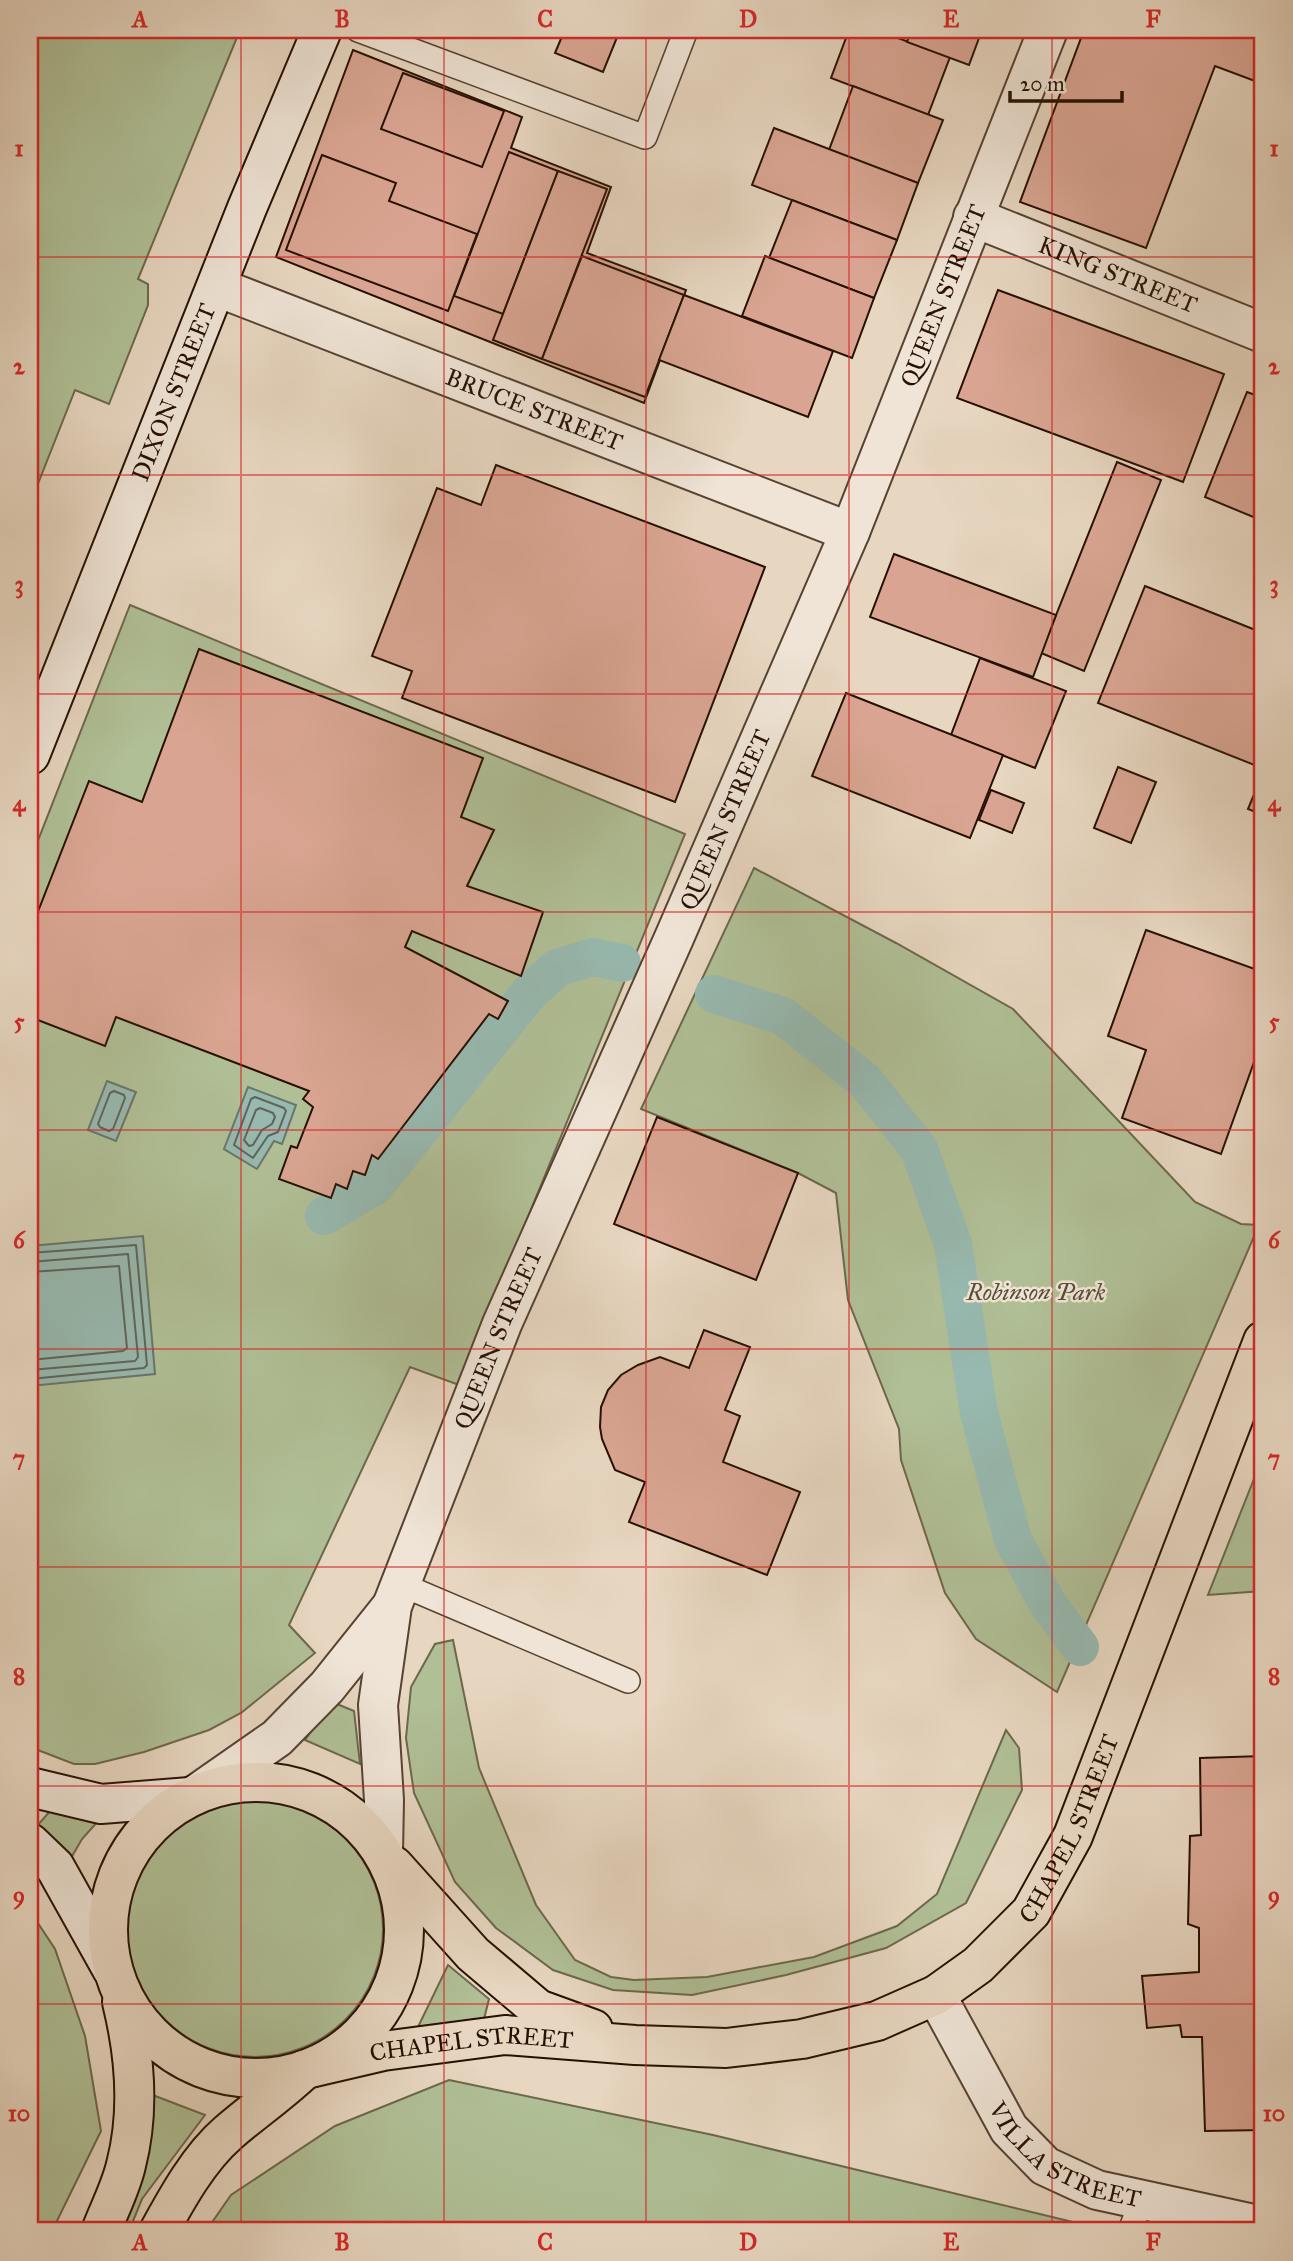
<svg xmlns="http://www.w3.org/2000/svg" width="1293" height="2261" font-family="'IM FELL Great Primer',serif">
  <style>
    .green { fill: #b0bf96; stroke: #6c684c; stroke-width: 2 }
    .water { fill: #97b9af; stroke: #6a756a; stroke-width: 2 }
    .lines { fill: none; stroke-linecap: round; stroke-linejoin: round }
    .shore { stroke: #5f6459; stroke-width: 2 }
    .canal { stroke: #97b9af; stroke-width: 38 }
    .building { fill: #d9a592; stroke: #271003; stroke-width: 2 }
    .service-casing { stroke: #574232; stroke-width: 26 }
    .minor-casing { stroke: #574232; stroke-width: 42 }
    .tertiary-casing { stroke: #574232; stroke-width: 42 }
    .secondary-casing { stroke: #271003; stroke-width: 42 }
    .trunk-casing { stroke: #271003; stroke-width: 42 }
    .service { stroke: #efe4d6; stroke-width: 23 }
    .minor { stroke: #efe4d6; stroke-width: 38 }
    .tertiary { stroke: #efe4d6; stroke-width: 38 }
    .secondary { stroke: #efe4d6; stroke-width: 38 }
    .trunk { stroke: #e7d6c0; stroke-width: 38 }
    .grid { fill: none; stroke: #d62828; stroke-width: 2; stroke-opacity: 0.55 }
    .labels { text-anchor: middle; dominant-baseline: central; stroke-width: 5; stroke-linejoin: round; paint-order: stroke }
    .street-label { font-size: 24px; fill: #271003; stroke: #efe4d6 }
    .park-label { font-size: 24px; font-style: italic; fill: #574d36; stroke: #efe4d6 }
    .neatline { fill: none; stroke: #d62828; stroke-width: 2.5 }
    .grid-label { font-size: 23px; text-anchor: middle; font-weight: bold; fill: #d62828 }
  </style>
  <rect width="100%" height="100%" fill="#e7d6c0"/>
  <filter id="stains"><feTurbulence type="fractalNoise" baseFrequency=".00286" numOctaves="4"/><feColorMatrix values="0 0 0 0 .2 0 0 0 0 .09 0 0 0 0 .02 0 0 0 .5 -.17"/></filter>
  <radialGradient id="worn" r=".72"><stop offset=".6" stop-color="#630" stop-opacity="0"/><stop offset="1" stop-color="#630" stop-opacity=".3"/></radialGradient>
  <!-- green -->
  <g class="green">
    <polygon points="30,30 240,30 138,279 148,284 148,305 109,404 75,390 30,504"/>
    <polygon points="130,605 685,834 459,1385 410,1367 289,1625 315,1653 241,1713 209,1730 144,1752 95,1764 74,1764 30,1747 30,861"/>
    <polygon points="754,868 896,943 1013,1009 1195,1202 1241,1224 1259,1225 1057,1692 976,1639 945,1593 901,1460 899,1429 848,1300 836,1193 798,1173 641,1109"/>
    <polygon points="1263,1456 1263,1591 1208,1595"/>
    <polygon points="453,1640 479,1768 536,1905 575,1960 611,1977 634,1980 707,1977 814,1957 897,1926 937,1894 1006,1730 1019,1748 1022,1790 966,1903 886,1948 786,1975 692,1995 613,1990 553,1970 496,1928 455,1882 414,1793 406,1738 411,1687 435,1644"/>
    <polygon points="332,1702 354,1711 360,1764 305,1740"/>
    <circle cx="255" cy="1929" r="128"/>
    <polygon points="50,1811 100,1819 82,1839 67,1865 36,1827"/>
    <polygon points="30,1911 55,1949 85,2036 101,2131 52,2231 30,2231"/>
    <polygon points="448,1965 489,1999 484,2019 417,2029"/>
    <polygon points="449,2080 713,2135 1110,2231 206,2231 231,2195 335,2126"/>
    <polygon points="150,2094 205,2115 142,2199 129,2231 115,2231"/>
  </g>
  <!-- water -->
  <g class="water">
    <polygon points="107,1081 136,1092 116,1141 88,1130"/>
    <polygon points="248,1087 296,1105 282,1144 274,1141 257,1169 224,1149"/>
    <polygon points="143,1236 155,1374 30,1386 30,1246"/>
  </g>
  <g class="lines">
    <!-- shore -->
    <g class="shore">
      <polygon points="114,1091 124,1095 125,1098 113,1129 109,1131 100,1127 98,1124 110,1093"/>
      <polygon points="255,1097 284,1108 286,1111 278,1132 268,1136 253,1158 234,1145 251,1099"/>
      <polygon points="260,1108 273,1113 275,1117 272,1124 262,1130 253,1145 249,1146 244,1140 256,1110"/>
      <polyline points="30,1253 136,1245 147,1365 144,1368 30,1379"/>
      <polyline points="30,1262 128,1254 138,1357 135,1361 30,1370"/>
      <polyline points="30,1272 119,1266 127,1348 123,1351 30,1360"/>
    </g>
    <!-- canal -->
    <g class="canal">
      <polyline points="714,994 783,1016 865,1081 919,1149 953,1244 979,1413 1013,1540 1048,1604 1080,1647"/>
      <polyline points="324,1216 375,1186 530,992 557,968 576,962 593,957 622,963"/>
    </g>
  </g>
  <!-- building -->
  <g class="building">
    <polygon points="551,30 620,30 603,72 555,53 563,34"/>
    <polygon points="849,30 876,30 950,57 928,115 831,78"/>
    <polygon points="911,30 982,30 969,65 907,42"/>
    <polygon points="1084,30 1263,30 1263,84 1215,66 1146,248 1020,202"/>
    <polygon points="353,50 522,117 511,148 611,187 587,253 686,290 644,403 276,257"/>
    <polygon points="403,73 504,111 482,167 381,129"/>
    <polygon points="853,86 943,120 918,183 829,150"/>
    <polygon points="774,128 918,183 897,240 752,185"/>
    <polygon points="509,152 558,171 503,314 454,296"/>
    <polygon points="322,155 396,183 389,201 477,234 448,311 286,250"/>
    <polygon points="558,171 607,189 542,359 493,340"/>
    <polygon points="792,200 897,240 874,298 769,258"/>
    <polygon points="582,256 684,295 645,397 542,359"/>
    <polygon points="765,256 874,298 852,358 742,316"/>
    <polygon points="998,290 1224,374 1183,482 957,398"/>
    <polygon points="684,295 833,351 808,417 659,360"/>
    <polygon points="1247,392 1263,398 1263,521 1205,497"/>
    <polygon points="1117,462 1161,480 1084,671 1041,653"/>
    <polygon points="496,465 765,567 675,802 402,698 412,671 372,656 437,488 481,505"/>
    <polygon points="894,554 1056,615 1033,677 870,617"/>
    <polygon points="1145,586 1263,633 1263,751 1257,766 1098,703"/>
    <polygon points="199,649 483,758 461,817 494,830 467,886 543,912 521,976 412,931 405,947 508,1001 498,1019 489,1014 378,1159 372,1155 365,1175 353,1171 347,1189 336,1184 331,1198 279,1179 291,1146 297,1148 313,1107 303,1099 309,1091 116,1017 105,1046 30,1017 30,932 89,781 142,802"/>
    <polygon points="980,658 1066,691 1035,768 951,735"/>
    <polygon points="846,693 1003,755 970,838 812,776"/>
    <polygon points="1118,767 1156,782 1131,843 1094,828"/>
    <polygon points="1262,775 1263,775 1263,815 1248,809"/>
    <polygon points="991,790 1024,803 1012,833 979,820"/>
    <polygon points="1146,930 1263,972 1263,1037 1221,1154 1122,1118 1146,1050 1108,1036"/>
    <polygon points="657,1117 798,1173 756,1280 614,1224"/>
    <polygon points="704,1330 750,1347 725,1410 740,1416 723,1462 800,1492 767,1575 629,1522 645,1482 615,1470 602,1439 600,1427 601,1407 608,1390 621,1375 638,1365 660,1357 689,1368"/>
    <polygon points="1263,1756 1263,2130 1205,2131 1202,2037 1182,2037 1180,2025 1147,2028 1142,1976 1199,1972 1199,1928 1188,1924 1190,1836 1201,1835 1200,1758"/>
  </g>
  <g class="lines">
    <defs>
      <g id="service">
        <polyline points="358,30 645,137 686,30"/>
        <polyline points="400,1584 628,1681"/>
        <polyline points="1130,2231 1142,2199"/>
      </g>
      <g id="minor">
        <path id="s1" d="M973 217 1263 333"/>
        <path id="s2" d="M217 287 850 532"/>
      </g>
      <g id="tertiary">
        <polyline points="198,1793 277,1738 327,1687 391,1607"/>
        <path id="s3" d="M383 1853 384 1800 378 1705 392 1606 502 1324 674 938 850 532 1048 30"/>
        <path id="s4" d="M936 1995 1009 2129 1045 2166 1097 2190 1263 2226"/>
      </g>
      <g id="secondary">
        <path id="s5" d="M30 755 247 208 322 30"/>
        <polyline points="30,1787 101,1804 190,1797"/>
        <polyline points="30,1843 55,1867 112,1969"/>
      </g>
      <g id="trunk">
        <circle cx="256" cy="1930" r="148"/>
        <polyline points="394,1866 473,1954 538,2009 593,2029"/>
        <path id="s6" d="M310 2068 383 2051 505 2035 635 2045 726 2048 802 2039 877 2021 936 1995 978 1965 1031 1912 1073 1836 1263 1341"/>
        <path d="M101 2231C109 2210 121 2187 126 2165 140 2111 135 2055 122 2002"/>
        <path d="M159 2231C177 2198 199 2158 228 2133 253 2111 279 2094 304 2070"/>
      </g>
    </defs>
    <!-- service casing -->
    <use href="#service" class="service-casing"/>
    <!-- minor casing -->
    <use href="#minor" class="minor-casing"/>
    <!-- tertiary casing -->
    <use href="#tertiary" class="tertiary-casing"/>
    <!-- secondary casing -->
    <use href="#secondary" class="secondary-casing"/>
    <!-- trunk casing -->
    <use href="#trunk" class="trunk-casing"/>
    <!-- service -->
    <use href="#service" class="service"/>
    <!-- minor -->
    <use href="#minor" class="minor"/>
    <!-- tertiary -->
    <use href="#tertiary" class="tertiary"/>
    <!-- secondary -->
    <use href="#secondary" class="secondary"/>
    <!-- trunk -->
    <use href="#trunk" class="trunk"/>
  </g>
  <!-- grid -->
  <path class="grid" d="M241 30V2231M444 30V2231M646 30V2231M849 30V2231M1052 30V2231M30 257H1263M30 475H1263M30 694H1263M30 912H1263M30 1130H1263M30 1349H1263M30 1567H1263M30 1786H1263M30 2004H1263"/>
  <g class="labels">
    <!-- street labels -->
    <g class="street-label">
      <text stroke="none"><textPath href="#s1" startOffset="156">KING STREET</textPath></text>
      <text stroke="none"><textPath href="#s3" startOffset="1670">QUEEN STREET</textPath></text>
      <text stroke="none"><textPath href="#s5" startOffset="390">DIXON STREET</textPath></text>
      <text stroke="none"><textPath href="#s2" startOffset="340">BRUCE STREET</textPath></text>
      <text stroke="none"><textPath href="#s3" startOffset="1102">QUEEN STREET</textPath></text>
      <text stroke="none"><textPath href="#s3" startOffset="536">QUEEN STREET</textPath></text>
      <text stroke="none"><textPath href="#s6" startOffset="856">CHAPEL STREET</textPath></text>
      <text stroke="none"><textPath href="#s6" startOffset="164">CHAPEL STREET</textPath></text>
      <text stroke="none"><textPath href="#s4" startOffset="215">VILLA STREET</textPath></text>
    </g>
    <!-- park labels -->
    <g class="park-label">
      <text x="1036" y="1292">Robinson Park</text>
    </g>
  </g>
  <!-- margin -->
  <rect width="1293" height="2261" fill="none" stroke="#e7d6c0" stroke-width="77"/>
  <!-- scale -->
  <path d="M1010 91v10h112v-10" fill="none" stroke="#271003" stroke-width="3.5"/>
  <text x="1020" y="91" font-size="21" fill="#271003" stroke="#efe4d6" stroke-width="5" paint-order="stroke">20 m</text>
  <rect x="38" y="38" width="1216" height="2184" class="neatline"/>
  <g class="grid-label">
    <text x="140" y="27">A</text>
    <text x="342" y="27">B</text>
    <text x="545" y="27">C</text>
    <text x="748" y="27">D</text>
    <text x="951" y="27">E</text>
    <text x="1153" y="27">F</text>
    <text x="19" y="156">1</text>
    <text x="1274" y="156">1</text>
    <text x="19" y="374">2</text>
    <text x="1274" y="374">2</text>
    <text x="19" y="592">3</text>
    <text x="1274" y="592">3</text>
    <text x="19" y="811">4</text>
    <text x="1274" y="811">4</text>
    <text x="19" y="1029">5</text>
    <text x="1274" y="1029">5</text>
    <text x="19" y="1248">6</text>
    <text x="1274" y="1248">6</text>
    <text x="19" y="1466">7</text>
    <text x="1274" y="1466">7</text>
    <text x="19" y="1684">8</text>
    <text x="1274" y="1684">8</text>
    <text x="19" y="1903">9</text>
    <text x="1274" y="1903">9</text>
    <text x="19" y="2121">10</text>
    <text x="1274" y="2121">10</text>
    <text x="140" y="2250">A</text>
    <text x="342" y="2250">B</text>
    <text x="545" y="2250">C</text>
    <text x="748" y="2250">D</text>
    <text x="951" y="2250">E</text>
    <text x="1153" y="2250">F</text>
  </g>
  <rect width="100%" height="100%" filter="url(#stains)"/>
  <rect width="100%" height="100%" fill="url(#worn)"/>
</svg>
